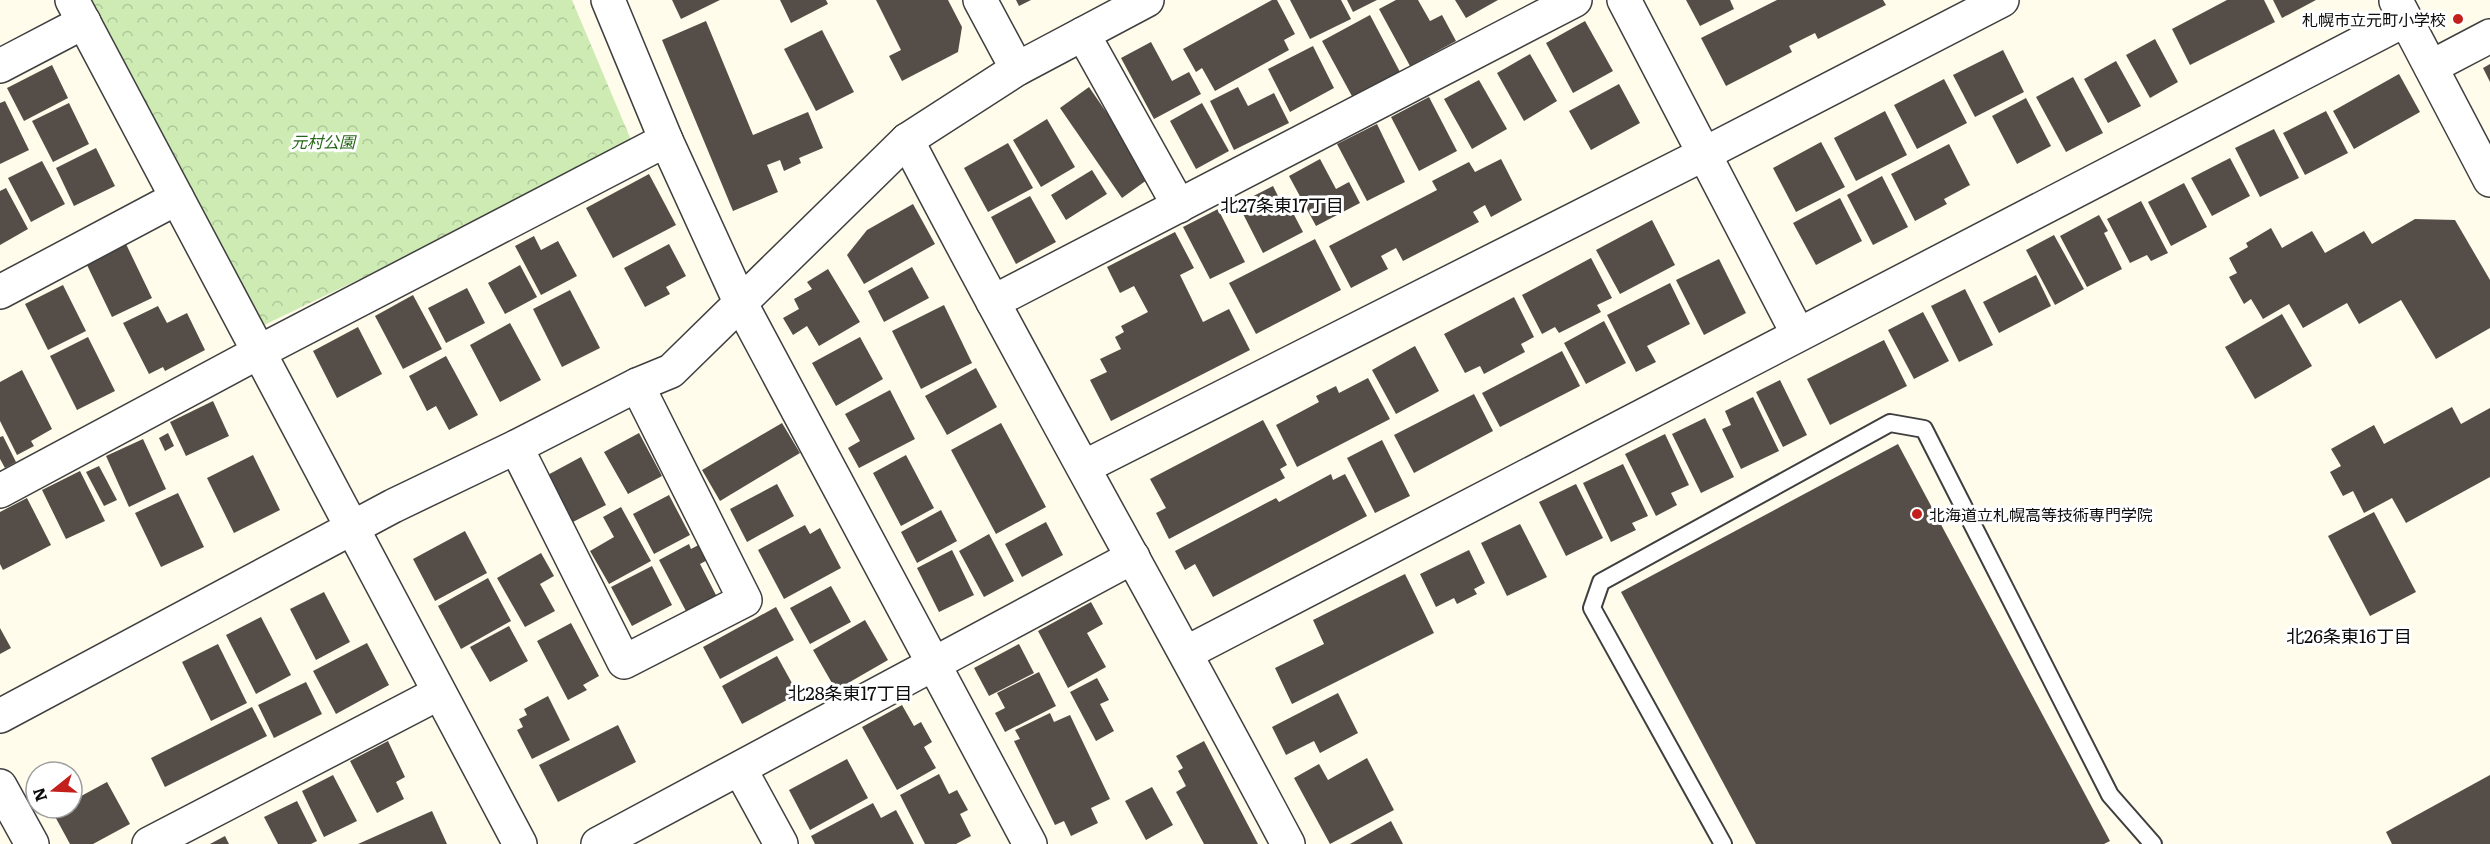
<svg xmlns="http://www.w3.org/2000/svg" width="2490" height="844" font-family="Literata,'Noto Sans JP',serif">
  <style>
    .park { fill: url(#park-crowns) }
    .building { fill: #554e48 }
    .lines { fill: none; stroke-linecap: round; stroke-linejoin: round }
    .service-casing { stroke: #3f3f3f; stroke-width: 20 }
    .minor-casing { stroke: #3f3f3f; stroke-width: 36 }
    .tertiary-casing { stroke: #3f3f3f; stroke-width: 36 }
    .service { stroke: #fff; stroke-width: 16 }
    .minor { stroke: #fff; stroke-width: 33 }
    .tertiary { stroke: #fff; stroke-width: 33 }
    .poi-dot { fill: #c3201d; stroke: #fff; stroke-width: 2 }
    .labels { text-anchor: middle; dominant-baseline: central; stroke-width: 6; stroke-linejoin: round; paint-order: stroke }
    .poi-label { font-size: 16px; fill: #0c0c0c; stroke: #fff; text-anchor: end }
    .park-label { font-size: 16px; font-style: italic; fill: #256719; stroke: #fff }
    .neighbourhood-label { font-size: 18px; fill: #0c0c0c; stroke: #fff }
  </style>
  <defs>
    <pattern id="park-crowns" width="20" height="18" patternUnits="userSpaceOnUse" patternTransform="scale(1.5)"><rect width="20" height="18" fill="#cdebb3"/><path d="M2 6a3 3 0 1 1 6 0M12 15a3 3 0 1 1 6 0" fill="none" stroke="#afc899"/></pattern>
  </defs>
  <rect width="100%" height="100%" fill="#fffceb"/>
  <!-- park -->
  <polygon class="park" points="91,0 572,0 634,147 260,327"/>
  <!-- building -->
  <g class="building">
    <polygon points="672,0 720,0 681,19"/>
    <polygon points="780,0 826,0 828,4 791,23"/>
    <polygon points="876,0 948,0 962,27 958,52 902,81 889,56 901,50"/>
    <polygon points="1016,0 1031,0 1019,6"/>
    <polygon points="1272,0 1277,0 1295,34 1284,40 1289,50 1215,91 1202,68 1196,72 1183,49"/>
    <polygon points="1290,0 1341,0 1351,19 1310,39"/>
    <polygon points="1347,0 1377,0 1353,12"/>
    <polygon points="1396,0 1418,0 1430,21 1442,15 1456,41 1410,66 1379,9"/>
    <polygon points="1455,0 1498,0 1466,18"/>
    <polygon points="1686,0 1730,0 1734,9 1700,26"/>
    <polygon points="1777,0 1883,0 1886,5 1818,39 1815,33 1789,46 1792,52 1726,86 1701,38"/>
    <polygon points="2227,0 2264,0 2275,22 2190,65 2172,29"/>
    <polygon points="2273,0 2316,0 2282,18"/>
    <polygon points="1370,15 1400,72 1353,98 1322,41"/>
    <polygon points="706,21 753,135 808,112 823,148 799,158 801,163 784,171 780,160 767,165 778,192 733,211 662,40"/>
    <polygon points="1585,21 1613,71 1573,93 1546,43"/>
    <polygon points="822,30 854,92 816,111 784,49"/>
    <polygon points="2155,39 2178,82 2150,98 2126,55"/>
    <polygon points="1151,42 1172,81 1189,72 1201,94 1154,119 1121,58"/>
    <polygon points="1313,46 1334,88 1290,112 1268,69"/>
    <polygon points="2003,50 2024,92 1975,117 1953,75"/>
    <polygon points="1530,54 1557,101 1524,121 1497,73"/>
    <polygon points="2116,61 2141,106 2108,123 2084,79"/>
    <polygon points="2490,64 2490,82 2483,68"/>
    <polygon points="52,65 68,98 24,121 7,88"/>
    <polygon points="2399,74 2420,112 2354,149 2333,111"/>
    <polygon points="2073,77 2103,133 2066,152 2036,97"/>
    <polygon points="1944,79 1967,123 1917,149 1894,105"/>
    <polygon points="1479,80 1507,129 1472,149 1444,99"/>
    <polygon points="1619,84 1640,123 1591,150 1569,111"/>
    <polygon points="1089,87 1151,177 1122,198 1060,108"/>
    <polygon points="1238,87 1248,106 1274,93 1289,123 1234,150 1210,101"/>
    <polygon points="1429,97 1457,151 1419,171 1391,117"/>
    <polygon points="2026,98 2051,146 2017,164 1992,116"/>
    <polygon points="5,101 29,150 0,164 0,103"/>
    <polygon points="69,103 89,144 53,162 32,121"/>
    <polygon points="1202,103 1229,151 1196,169 1170,121"/>
    <polygon points="1885,111 1907,155 1856,181 1834,138"/>
    <polygon points="2326,111 2348,153 2305,175 2283,133"/>
    <polygon points="1047,119 1075,167 1041,187 1013,140"/>
    <polygon points="1377,124 1405,182 1367,201 1337,144"/>
    <polygon points="2274,129 2299,178 2260,197 2235,148"/>
    <polygon points="1821,142 1845,187 1796,212 1773,168"/>
    <polygon points="1008,143 1033,188 988,212 964,168"/>
    <polygon points="1949,144 1970,185 1944,199 1947,204 1915,221 1891,174"/>
    <polygon points="96,148 115,186 74,206 56,168"/>
    <polygon points="2230,158 2250,196 2212,216 2191,178"/>
    <polygon points="1320,159 1336,189 1349,182 1360,203 1316,226 1289,176"/>
    <polygon points="1501,159 1522,200 1491,217 1485,205 1473,212 1479,222 1403,261 1396,248 1381,256 1388,269 1351,288 1329,246 1437,190 1432,181 1469,162 1475,172"/>
    <polygon points="42,161 65,204 31,222 8,178"/>
    <polygon points="1092,170 1107,194 1066,220 1051,195"/>
    <polygon points="649,174 676,225 613,258 586,208"/>
    <polygon points="1882,176 1908,227 1873,245 1847,195"/>
    <polygon points="2184,183 2207,227 2171,246 2148,202"/>
    <polygon points="1273,186 1286,212 1291,209 1303,232 1263,253 1238,204"/>
    <polygon points="6,188 28,229 0,245 0,191"/>
    <polygon points="1030,196 1056,242 1016,264 991,217"/>
    <polygon points="1840,198 1862,241 1816,265 1793,223"/>
    <polygon points="2141,201 2168,253 2151,261 2147,255 2130,263 2107,219"/>
    <polygon points="913,204 935,244 864,284 847,255 867,230"/>
    <polygon points="1218,209 1245,262 1210,279 1183,227"/>
    <polygon points="2099,215 2108,231 2104,233 2122,269 2087,287 2060,236"/>
    <polygon points="2415,219 2455,220 2490,280 2490,328 2436,359 2401,300 2359,324 2347,303 2303,328 2289,304 2263,319 2251,299 2244,304 2229,277 2237,273 2229,258 2248,247 2246,243 2271,228 2282,248 2312,231 2325,253 2364,231 2372,244"/>
    <polygon points="1652,220 1675,265 1620,294 1596,250"/>
    <polygon points="1175,232 1194,268 1180,275 1203,322 1229,309 1250,350 1111,421 1090,380 1107,372 1100,359 1121,349 1115,337 1124,332 1121,326 1148,312 1134,286 1120,293 1107,267"/>
    <polygon points="2054,235 2084,289 2055,305 2026,250"/>
    <polygon points="534,236 541,250 558,241 577,276 541,295 515,246"/>
    <polygon points="1315,239 1341,290 1256,334 1229,283"/>
    <polygon points="126,244 152,298 112,317 86,263"/>
    <polygon points="669,244 686,276 666,287 670,294 645,307 624,268"/>
    <polygon points="1591,258 1612,298 1597,305 1601,312 1559,333 1555,327 1542,334 1522,295"/>
    <polygon points="1719,259 1746,313 1704,335 1676,280"/>
    <polygon points="520,265 537,297 505,314 488,283"/>
    <polygon points="912,267 929,298 884,322 868,291"/>
    <polygon points="828,269 860,322 819,346 807,326 793,335 783,318 799,309 794,299 812,289 807,282"/>
    <polygon points="2036,275 2051,306 1999,333 1983,302"/>
    <polygon points="1670,283 1690,324 1647,346 1656,362 1636,372 1607,315"/>
    <polygon points="63,285 86,331 48,350 25,304"/>
    <polygon points="467,288 485,323 446,343 428,308"/>
    <polygon points="1965,289 1993,345 1959,362 1931,306"/>
    <polygon points="570,290 600,348 562,367 533,309"/>
    <polygon points="413,295 442,349 403,369 375,316"/>
    <polygon points="1514,297 1534,337 1521,344 1525,352 1484,374 1480,366 1465,373 1444,334"/>
    <polygon points="944,305 972,363 921,389 892,331"/>
    <polygon points="158,306 167,323 187,313 205,350 165,371 163,367 149,374 123,323"/>
    <polygon points="1923,312 1949,361 1914,379 1888,330"/>
    <polygon points="2282,314 2312,366 2255,399 2225,347"/>
    <polygon points="1604,321 1626,363 1586,384 1564,343"/>
    <polygon points="510,323 541,380 500,402 470,345"/>
    <polygon points="358,327 382,374 337,398 313,351"/>
    <polygon points="88,337 115,391 77,410 50,356"/>
    <polygon points="860,337 883,379 836,406 812,363"/>
    <polygon points="1884,340 1907,386 1830,425 1807,379"/>
    <polygon points="1415,346 1439,391 1396,414 1372,370"/>
    <polygon points="1562,351 1580,386 1500,427 1482,393"/>
    <polygon points="446,356 478,415 449,430 436,406 427,411 409,376"/>
    <polygon points="976,368 997,407 947,435 925,396"/>
    <polygon points="22,370 52,429 31,441 34,446 17,455 0,421 0,382"/>
    <polygon points="1368,378 1390,419 1297,467 1276,425 1319,402 1316,396 1336,386 1339,393"/>
    <polygon points="1780,380 1807,435 1783,447 1756,392"/>
    <polygon points="890,390 915,439 859,468 848,448 860,441 845,414"/>
    <polygon points="1474,394 1493,431 1414,473 1394,435"/>
    <polygon points="1753,397 1779,451 1741,469 1722,429 1731,425 1725,411"/>
    <polygon points="213,401 229,436 186,456 170,422"/>
    <polygon points="2452,407 2461,424 2490,408 2490,477 2406,523 2392,498 2364,513 2353,491 2343,496 2330,472 2341,466 2331,449 2374,425 2384,444"/>
    <polygon points="1705,418 1734,477 1701,493 1672,434"/>
    <polygon points="1263,420 1287,465 1280,469 1285,478 1169,539 1156,513 1166,508 1150,479"/>
    <polygon points="782,423 800,453 720,501 702,470"/>
    <polygon points="1001,423 1046,507 996,534 951,450"/>
    <polygon points="168,433 174,446 165,451 159,438"/>
    <polygon points="639,433 662,476 628,494 604,452"/>
    <polygon points="1665,434 1689,485 1671,493 1677,505 1656,516 1625,454"/>
    <polygon points="3,436 16,462 5,468 0,459 0,437"/>
    <polygon points="143,439 166,489 129,507 106,456"/>
    <polygon points="1382,440 1410,496 1375,513 1347,458"/>
    <polygon points="1898,444 2110,841 2104,844 1756,844 1621,592"/>
    <polygon points="253,455 280,510 234,533 207,478"/>
    <polygon points="906,455 934,508 901,526 873,473"/>
    <polygon points="581,457 606,505 569,524 544,477"/>
    <polygon points="1623,464 1648,516 1632,523 1636,530 1611,542 1583,483"/>
    <polygon points="99,466 117,500 104,506 86,472"/>
    <polygon points="80,471 105,521 66,539 42,490"/>
    <polygon points="1331,474 1333,480 1345,474 1367,516 1213,597 1195,564 1185,570 1175,551 1276,498 1279,502"/>
    <polygon points="777,484 794,516 747,542 730,509"/>
    <polygon points="1576,484 1603,538 1566,556 1539,502"/>
    <polygon points="178,493 204,547 161,567 135,513"/>
    <polygon points="669,495 690,535 654,554 633,514"/>
    <polygon points="27,498 51,545 3,570 0,564 0,512"/>
    <polygon points="621,507 651,561 609,584 590,551 614,537 603,517"/>
    <polygon points="941,510 957,541 917,563 901,532"/>
    <polygon points="2374,512 2416,592 2370,616 2328,536"/>
    <polygon points="1046,522 1063,555 1022,577 1005,544"/>
    <polygon points="1520,524 1547,577 1507,596 1481,543"/>
    <polygon points="805,525 810,534 820,528 841,568 784,599 758,550"/>
    <polygon points="465,531 487,573 435,601 413,559"/>
    <polygon points="989,534 1014,581 984,597 959,551"/>
    <polygon points="704,542 713,557 700,564 717,597 687,613 659,560 689,544 691,549"/>
    <polygon points="952,550 974,595 939,612 917,568"/>
    <polygon points="1469,550 1485,583 1474,589 1477,594 1457,604 1454,598 1436,607 1420,574"/>
    <polygon points="541,553 554,576 540,584 555,611 525,627 497,578"/>
    <polygon points="652,566 672,605 632,626 611,587"/>
    <polygon points="1405,574 1434,633 1292,704 1275,668 1324,644 1313,620"/>
    <polygon points="488,578 511,621 461,649 438,606"/>
    <polygon points="831,586 851,622 810,644 790,608"/>
    <polygon points="324,592 350,642 316,660 290,609"/>
    <polygon points="1091,602 1103,624 1087,633 1106,667 1068,688 1038,631"/>
    <polygon points="776,607 794,640 720,679 703,647"/>
    <polygon points="261,617 291,675 256,694 226,635"/>
    <polygon points="865,620 888,660 836,690 813,650"/>
    <polygon points="571,623 599,676 583,685 587,690 568,700 537,641"/>
    <polygon points="509,626 528,661 490,682 470,647"/>
    <polygon points="0,628 11,648 0,654"/>
    <polygon points="367,643 389,685 336,714 313,671"/>
    <polygon points="218,644 247,703 211,721 182,662"/>
    <polygon points="1019,644 1034,673 989,696 974,668"/>
    <polygon points="777,656 798,694 742,724 722,686"/>
    <polygon points="1039,672 1056,706 1005,732 995,713 1005,708 997,693"/>
    <polygon points="1097,678 1109,700 1100,704 1114,731 1096,741 1070,692"/>
    <polygon points="306,682 322,714 274,738 258,705"/>
    <polygon points="1338,693 1358,733 1320,753 1314,741 1286,755 1272,727"/>
    <polygon points="548,696 570,740 532,759 517,730 523,727 519,719 527,715 524,709"/>
    <polygon points="902,705 914,726 921,722 932,742 924,747 936,768 897,790 862,727"/>
    <polygon points="252,707 267,736 165,787 151,758"/>
    <polygon points="1050,713 1054,722 1070,715 1110,799 1091,808 1098,823 1071,836 1064,821 1055,825 1014,741 1020,739 1015,730"/>
    <polygon points="618,725 636,762 558,802 539,765"/>
    <polygon points="388,741 405,777 396,782 404,799 377,813 350,761"/>
    <polygon points="1204,741 1258,844 1204,844 1176,792 1186,786 1178,771 1183,768 1176,756"/>
    <polygon points="1367,758 1394,810 1330,844 1294,778 1319,764 1328,780"/>
    <polygon points="847,759 868,798 810,830 789,790"/>
    <polygon points="939,774 949,794 957,790 968,810 960,814 971,836 956,844 925,844 900,795"/>
    <polygon points="333,775 357,821 324,837 302,791"/>
    <polygon points="2490,775 2490,844 2392,844 2386,832"/>
    <polygon points="107,782 130,824 93,844 70,844 52,811 58,808 72,808 72,801"/>
    <polygon points="1152,787 1173,825 1146,840 1125,801"/>
    <polygon points="297,801 317,841 311,844 278,844 264,817"/>
    <polygon points="873,803 881,818 896,810 914,844 815,844 811,836"/>
    <polygon points="432,811 447,844 358,844"/>
    <polygon points="1391,821 1403,844 1350,844"/>
    <polygon points="225,836 229,844 210,844"/>
  </g>
  <g class="lines">
    <defs>
      <polyline id="service" points="1723,844 1592,608 1601,582 1890,423 1924,429 2110,795 2153,844"/>
      <g id="minor">
        <polyline points="608,0 666,140 741,304 1030,844"/>
        <polyline points="980,0 1017,69"/>
        <polyline points="1624,0 1798,334"/>
        <polyline points="2396,1 2490,180"/>
        <polyline points="1083,34 1179,206"/>
        <polyline points="0,66 84,22"/>
        <polyline points="2431,67 2490,36"/>
        <path d="M907 140C1030 377 1163 608 1288 844"/>
        <polyline points="0,292 177,198"/>
        <polyline points="993,302 1575,0"/>
        <polyline points="516,447 624,662 745,600 637,385"/>
        <polyline points="1084,467 1704,154 2002,0"/>
        <polyline points="0,491 259,352 666,140"/>
        <polyline points="1186,653 2405,20"/>
        <polyline points="740,769 781,844"/>
        <polyline points="0,786 32,844"/>
        <polyline points="149,844 439,693"/>
        <polyline points="598,844 1133,557"/>
      </g>
      <g id="tertiary">
        <polyline points="72,0 520,844"/>
        <polyline points="0,716 393,506 516,447 637,385 671,371 907,140 1017,69 1147,0"/>
      </g>
    </defs>
    <!-- service casing -->
    <use href="#service" class="service-casing"/>
    <!-- minor casing -->
    <use href="#minor" class="minor-casing"/>
    <!-- tertiary casing -->
    <use href="#tertiary" class="tertiary-casing"/>
    <!-- service -->
    <use href="#service" class="service"/>
    <!-- minor -->
    <use href="#minor" class="minor"/>
    <!-- tertiary -->
    <use href="#tertiary" class="tertiary"/>
  </g>
  <!-- markers -->
  <g class="poi-dot">
    <circle cx="2458" cy="19" r="6"/>
    <circle cx="1917" cy="514" r="6"/>
  </g>
  <g class="labels">
    <!-- poi labels -->
    <g class="poi-label">
      <text x="2446" y="19">札幌市立元町小学校</text>
      <text x="1929" y="514" text-anchor="start">北海道立札幌高等技術専門学院</text>
    </g>
    <!-- park labels -->
    <g class="park-label">
      <text x="323" y="141">元村公園</text>
    </g>
    <!-- neighbourhood labels -->
    <g class="neighbourhood-label">
      <text x="1282" y="204">北27条東17丁目</text>
      <text x="2349" y="635">北26条東16丁目</text>
      <text x="850" y="692">北28条東17丁目</text>
    </g>
  </g>
  <!-- north arrow -->
  <g transform="translate(54 790) rotate(252)"><circle r="28" fill="#ffffff" stroke="#9e9e9e" stroke-width="1.5"/>
  <path d="M0-4.5L10 22L0 15L-10 22Z" fill="#c3201d"/>
  <text y="-9" font-size="16" font-weight="bold" text-anchor="middle" fill="#0c0c0c">N</text>
  </g>
</svg>
